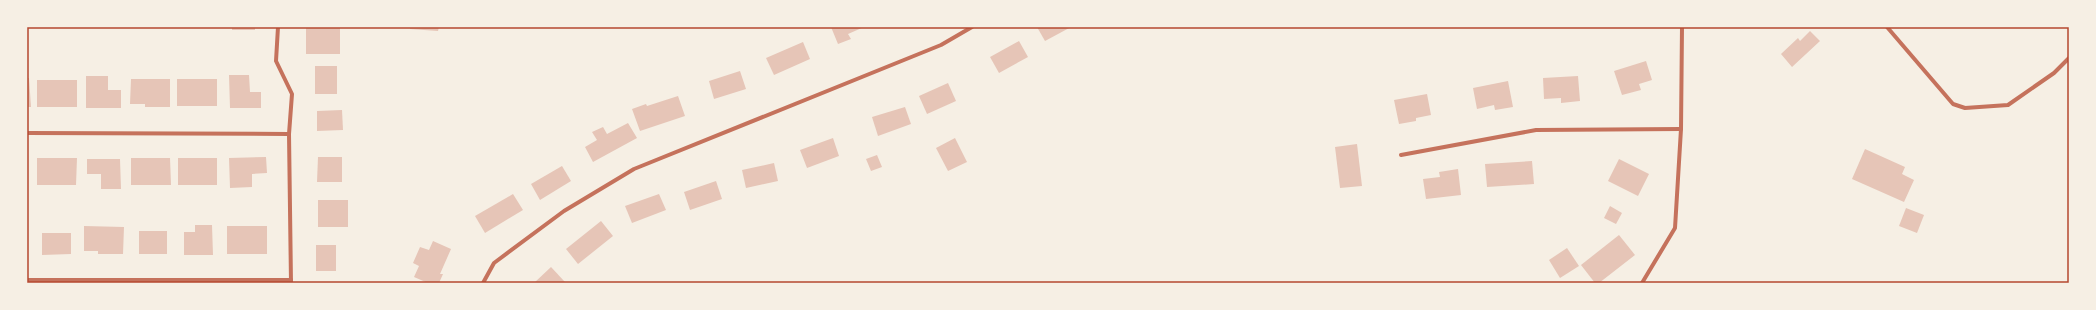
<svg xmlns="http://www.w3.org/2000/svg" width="2096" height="310" font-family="'Zilla Slab',serif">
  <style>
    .building { fill: #e6c5b7 }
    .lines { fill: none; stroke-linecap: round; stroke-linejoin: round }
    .minor { stroke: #c5725c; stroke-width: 4 }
    .neatline { fill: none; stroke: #b5482f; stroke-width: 1.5 }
  </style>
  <rect width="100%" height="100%" fill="#f6efe4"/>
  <!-- building -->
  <g class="building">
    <rect x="232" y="27" width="23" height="3"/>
    <rect x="306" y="27" width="34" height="27"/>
    <polygon points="410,27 439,27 438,31 410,29"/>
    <polygon points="831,27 864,27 848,34 851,39 838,44"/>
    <polygon points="1037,27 1071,27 1045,41"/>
    <polygon points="1810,31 1820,41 1792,67 1781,54 1798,38 1800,41"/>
    <polygon points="1019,41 1028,57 999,73 990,57"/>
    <polygon points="803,42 810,59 774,75 766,58"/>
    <polygon points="1646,61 1652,80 1639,84 1641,90 1622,95 1614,71"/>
    <rect x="315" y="66" width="22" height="28"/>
    <polygon points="740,71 746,89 714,99 709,81"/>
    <polygon points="229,75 249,75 250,92 261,92 261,108 230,108"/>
    <polygon points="86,76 108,76 108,90 121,90 121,108 86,108"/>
    <polygon points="1578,76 1580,101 1561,103 1561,98 1544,99 1543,78"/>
    <polygon points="27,78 29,78 31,107 27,107"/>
    <polygon points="131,79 170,79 170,107 145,107 145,104 130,104"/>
    <rect x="177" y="79" width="40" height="27"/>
    <rect x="37" y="80" width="40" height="27"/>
    <polygon points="1508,81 1513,107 1495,110 1494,105 1477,109 1473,88"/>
    <polygon points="948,83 956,101 927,114 919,96"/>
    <polygon points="1427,94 1431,115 1416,118 1416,121 1399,124 1394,100"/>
    <polygon points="678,96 685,116 640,131 632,109 646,104 647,106"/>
    <polygon points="905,107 911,124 878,136 872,117"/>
    <polygon points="342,110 343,130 317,131 317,111"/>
    <polygon points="628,123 637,138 593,162 585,147 597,140 592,132 603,127 607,134"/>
    <polygon points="833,138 839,156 807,168 800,150"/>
    <polygon points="955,138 967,162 948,171 936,148"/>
    <polygon points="1357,144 1362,186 1340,188 1335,147"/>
    <polygon points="1865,149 1905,167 1902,174 1914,180 1904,202 1852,179"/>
    <polygon points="877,155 882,167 871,171 866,159"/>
    <polygon points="266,157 267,173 252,174 252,187 230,188 229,158"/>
    <polygon points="318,157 342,157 342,182 317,182"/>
    <polygon points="37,158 77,158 76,185 37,185"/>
    <polygon points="131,158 170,158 171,185 131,185"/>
    <rect x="178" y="158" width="39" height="27"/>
    <polygon points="87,159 120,159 121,189 101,189 101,174 87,174"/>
    <polygon points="1619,159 1649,174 1638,196 1608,181"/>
    <polygon points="1532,161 1534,184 1487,187 1485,164"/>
    <polygon points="774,163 778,181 746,188 742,170"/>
    <polygon points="562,166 571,181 540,200 531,184"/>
    <polygon points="1458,169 1461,195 1426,199 1423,179 1440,177 1439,172"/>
    <polygon points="716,181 722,199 690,210 684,192"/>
    <polygon points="513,194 523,210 485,233 475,216"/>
    <polygon points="659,194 666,210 632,223 625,206"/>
    <rect x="318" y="200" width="30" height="27"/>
    <polygon points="1610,206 1622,213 1616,224 1604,218"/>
    <polygon points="1906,208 1924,215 1917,233 1899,226"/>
    <polygon points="601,221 613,236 578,264 566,249"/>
    <polygon points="195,225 212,225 213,255 184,255 184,232 195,232"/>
    <polygon points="84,226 124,227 123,254 98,254 98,251 84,251"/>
    <rect x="227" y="226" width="40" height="28"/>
    <rect x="139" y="231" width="28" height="23"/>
    <polygon points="42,233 71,233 71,254 42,255"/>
    <polygon points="1619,235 1635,255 1599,283 1595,283 1581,265"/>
    <polygon points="433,241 451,249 440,274 443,274 439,283 428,283 414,277 419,266 413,263 420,247 429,250"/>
    <rect x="316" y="245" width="20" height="26"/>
    <polygon points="1567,248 1579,266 1560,278 1549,260"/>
    <polygon points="551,267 565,282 534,283"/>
  </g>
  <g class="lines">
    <!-- minor -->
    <g class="minor">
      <polyline points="278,27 276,61 292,94 289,134 291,283"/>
      <polyline points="1887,27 1953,104 1965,108 2008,105 2054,73 2069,58"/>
      <polyline points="27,133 289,134"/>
      <polyline points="1401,155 1536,130 1681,129"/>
      <polyline points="27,280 291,280"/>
      <polyline points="483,283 494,263 564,211 634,169 941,45 972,27"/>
      <polyline points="1642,283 1675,228 1681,129 1682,27"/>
    </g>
  </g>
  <!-- border -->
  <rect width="2096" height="310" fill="none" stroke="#f6efe4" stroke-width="56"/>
  <rect x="28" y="28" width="2040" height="254" class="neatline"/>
</svg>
